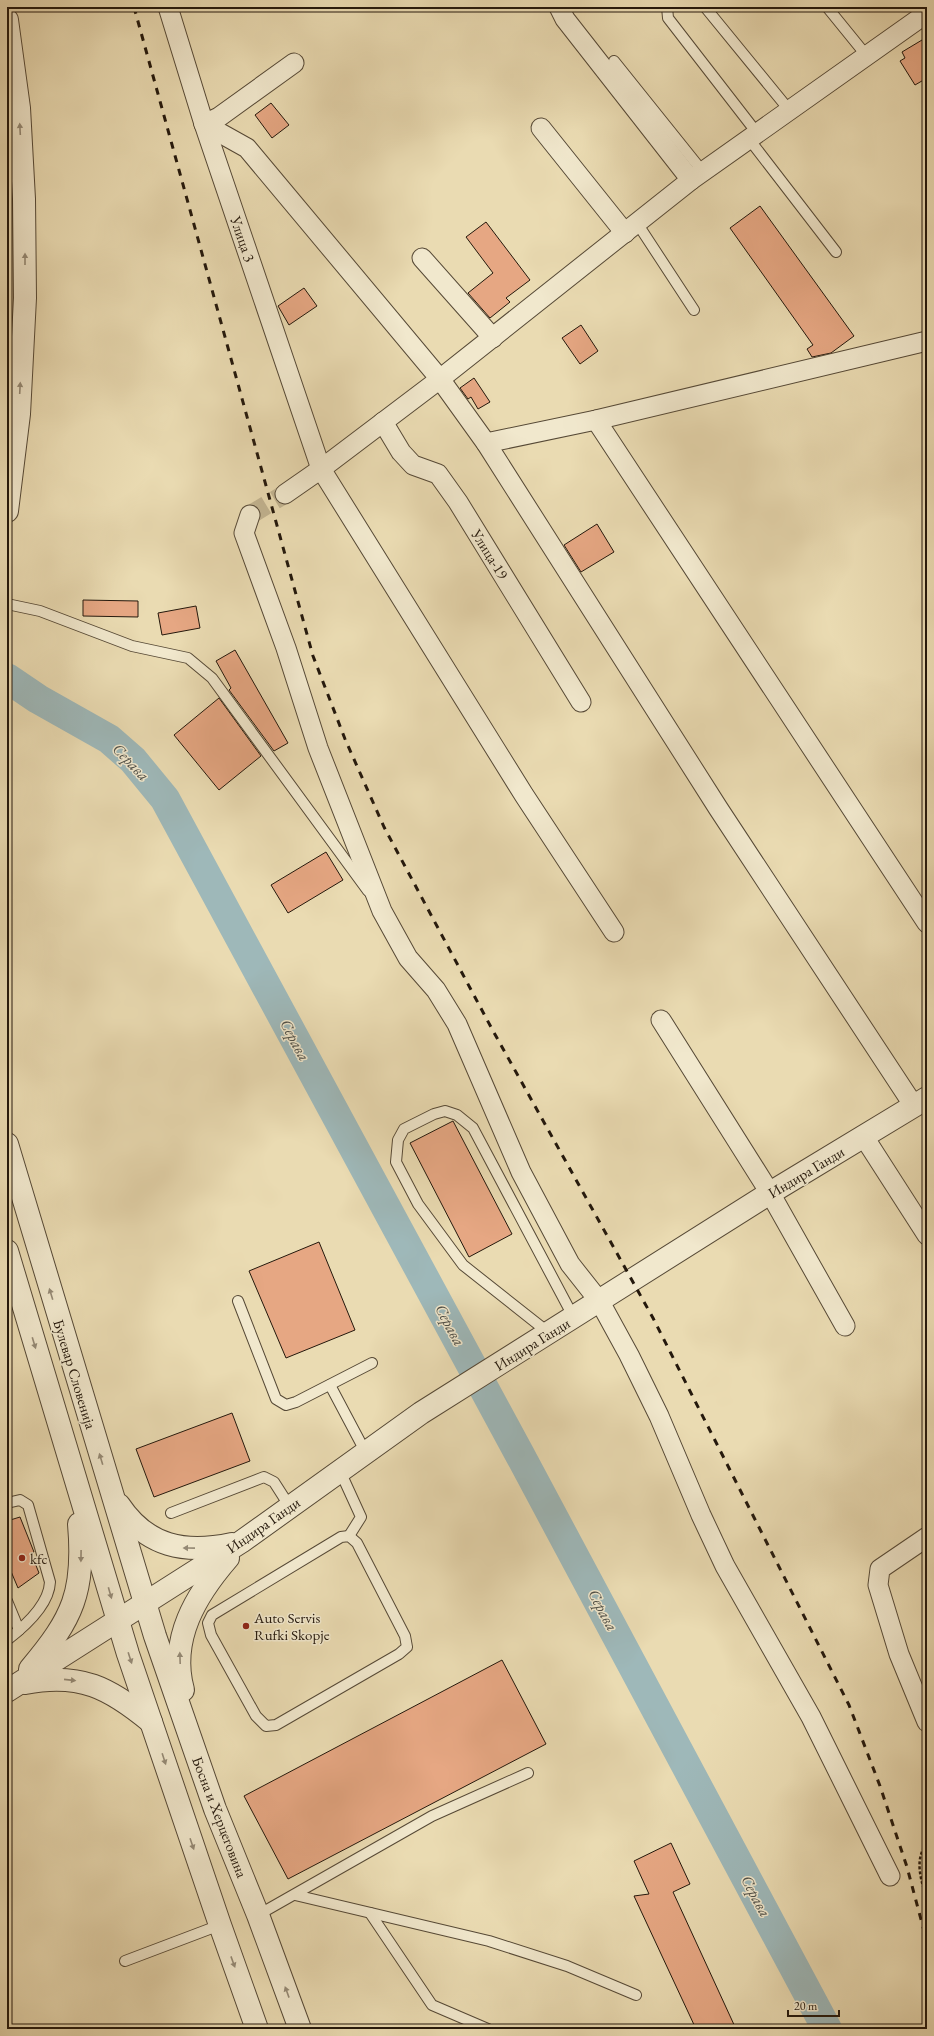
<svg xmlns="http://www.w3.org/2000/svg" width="934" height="2036" font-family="'EB Garamond',serif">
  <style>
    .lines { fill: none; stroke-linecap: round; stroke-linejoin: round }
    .river { stroke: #9eb8b9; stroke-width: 30 }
    .building { fill: #e6a783; stroke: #24180c }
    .minor-tunnel { stroke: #c2b491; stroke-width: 19; stroke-dasharray: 19 10; stroke-linecap: butt }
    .service-casing { stroke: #564936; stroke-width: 12 }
    .minor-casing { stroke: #564936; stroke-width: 21 }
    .tertiary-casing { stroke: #564936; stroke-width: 24 }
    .path { stroke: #24180c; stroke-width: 2.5; stroke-dasharray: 3 2; stroke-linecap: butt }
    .service { stroke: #f1e8cd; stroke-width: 10 }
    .minor { stroke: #f1e8cd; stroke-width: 19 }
    .tertiary { stroke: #f1e8cd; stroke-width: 22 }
    .rail { stroke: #24180c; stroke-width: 3; stroke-dasharray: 7 7; stroke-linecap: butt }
    .oneway { fill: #958a76 }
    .poi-dot { fill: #8f2418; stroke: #f1e8cd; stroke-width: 1.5 }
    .labels { text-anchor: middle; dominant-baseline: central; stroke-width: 3; stroke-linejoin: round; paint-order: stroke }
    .street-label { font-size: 15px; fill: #24180c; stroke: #f1e8cd }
    .poi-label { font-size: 15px; fill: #24180c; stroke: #f1e8cd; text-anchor: start }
    .water-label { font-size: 16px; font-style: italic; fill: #4f5049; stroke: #f1e8cd }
  </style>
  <rect width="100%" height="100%" fill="#eadbb2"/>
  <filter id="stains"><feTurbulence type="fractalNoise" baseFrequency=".005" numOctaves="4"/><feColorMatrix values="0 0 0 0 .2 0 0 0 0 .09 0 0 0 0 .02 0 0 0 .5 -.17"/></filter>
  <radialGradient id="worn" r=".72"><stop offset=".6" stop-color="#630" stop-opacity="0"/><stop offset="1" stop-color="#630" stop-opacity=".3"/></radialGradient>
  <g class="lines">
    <!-- river -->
    <polyline class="river" points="7,678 38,699 109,739 133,760 165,799 520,1455 827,2029"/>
  </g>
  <!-- building -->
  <g class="building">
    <polygon points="927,37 927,78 915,85 900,61 905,58 902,52"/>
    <polygon points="271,103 289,125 272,138 255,115"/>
    <polygon points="760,206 854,336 831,353 812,357 807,349 813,345 730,228"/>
    <polygon points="486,222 530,280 506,298 510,302 490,318 468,293 493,273 466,237"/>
    <polygon points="304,288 317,306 289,325 278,306"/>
    <polygon points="581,325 598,351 580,364 562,338"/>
    <polygon points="474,378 490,402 478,409 471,397 468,399 460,388"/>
    <polygon points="597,524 614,552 581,572 564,545"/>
    <polygon points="83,600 138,601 138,617 83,616"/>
    <polygon points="196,606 200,628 162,635 158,613"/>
    <polygon points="235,650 288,743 274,751 229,690 231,688 216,661"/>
    <polygon points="219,698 261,756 219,790 174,735"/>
    <polygon points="326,852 343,880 288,913 271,885"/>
    <polygon points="453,1121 512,1234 469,1257 410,1143"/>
    <polygon points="319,1242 355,1330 286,1358 249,1271"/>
    <polygon points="232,1413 250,1461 154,1497 136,1449"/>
    <polygon points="20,1517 34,1552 31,1553 39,1573 18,1588 7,1562 7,1521"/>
    <polygon points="502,1660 546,1744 288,1879 244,1796"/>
    <polygon points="671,1843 690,1884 673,1892 736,2029 696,2029 634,1896 649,1894 634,1861"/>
  </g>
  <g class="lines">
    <!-- minor-tunnel -->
    <polyline class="minor-tunnel" points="250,515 285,494"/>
    <defs>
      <g id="service">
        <polyline points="667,7 668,18 757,133"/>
        <polyline points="705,7 790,111"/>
        <polyline points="827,7 866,55"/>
        <polyline points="614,61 703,172"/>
        <polyline points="749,139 836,252"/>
        <polyline points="637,223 694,310"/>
        <polyline points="7,604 40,611 132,646 188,658 212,678 368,891"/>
        <polyline points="238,1301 276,1399 286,1405 296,1402 372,1363"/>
        <polyline points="549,1333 463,1265 418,1204 396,1162 398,1140 404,1129 434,1114 445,1111 457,1115 473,1128 574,1318"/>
        <polyline points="330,1385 366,1453"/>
        <polyline points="340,1471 361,1517 349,1536"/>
        <path d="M7 1503 20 1500 28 1505 50 1582C49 1605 24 1627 7 1640"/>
        <polyline points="171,1513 264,1477 274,1482 290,1507"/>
        <polygon points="349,1536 357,1543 405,1636 407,1647 399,1654 276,1725 266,1726 256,1716 211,1635 208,1623 212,1615 341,1537"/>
        <polyline points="7,1601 19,1630"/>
        <polyline points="295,1895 489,1941 567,1966 636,1995"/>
        <polyline points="370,1913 432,2005 488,2029"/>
        <polyline points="258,1915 432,1816 528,1773"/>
        <polyline points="125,1961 220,1925"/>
      </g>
      <g id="minor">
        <polyline points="168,7 204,124 321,469 524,795 614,932"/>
        <polyline points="559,7 565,19 691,180"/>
        <polyline points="204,124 247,148 440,379 486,443 718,808 914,1106"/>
        <polyline points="204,124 219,117 294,63"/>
        <polyline points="541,128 625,233"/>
        <polyline points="422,258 493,338"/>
        <polyline points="596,420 927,923"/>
        <polyline points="383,422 401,452 413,465 438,474 458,502 581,702"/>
        <polyline points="486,443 596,420 927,341"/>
        <polyline points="285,494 321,469 440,379 691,180 927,13"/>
        <polyline points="250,515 244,533 286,648 318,748 382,911 408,958 436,990 457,1024 521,1172 570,1264 600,1302 629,1355 659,1416 701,1515 725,1566 811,1717 890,1876"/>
        <polyline points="661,1020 770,1193 845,1326"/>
        <polyline points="864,1137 927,1235"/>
        <polyline points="927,1537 880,1569 878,1585 899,1654 927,1722"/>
      </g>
      <g id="tertiary">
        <polyline points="7,20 19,108 24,199 25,298 19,414 7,511"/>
        <polyline points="7,1144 155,1636 215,1809 258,1915 300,2029"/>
        <polyline points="7,1251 128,1654 220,1925 257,2029"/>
        <path d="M119 1505C147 1547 185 1554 232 1544"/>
        <path d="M30 1669C73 1618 85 1592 79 1524"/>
        <path d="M25 1683C80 1672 110 1688 151 1722"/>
        <path d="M183 1690C169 1639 196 1595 228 1558"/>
        <polyline points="7,1691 241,1542 421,1413 770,1193 927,1098"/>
      </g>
    </defs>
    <!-- service casing -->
    <use href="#service" class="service-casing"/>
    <!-- minor casing -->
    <use href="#minor" class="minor-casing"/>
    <!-- tertiary casing -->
    <use href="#tertiary" class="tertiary-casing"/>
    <!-- path -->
    <path class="path" d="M927 1843C913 1861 922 1881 927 1901"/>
    <!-- service -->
    <use href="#service" class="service"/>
    <!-- minor -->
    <use href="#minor" class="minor"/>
    <!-- tertiary -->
    <use href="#tertiary" class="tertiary"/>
    <!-- rail -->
    <polyline class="rail" points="134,7 313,656 345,739 384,827 492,1029 653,1318 849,1705 880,1786 907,1867 927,1942"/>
  </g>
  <!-- one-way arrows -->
  <defs><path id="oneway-solid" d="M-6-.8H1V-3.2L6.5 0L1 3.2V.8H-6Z"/></defs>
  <g class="oneway">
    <use href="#oneway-solid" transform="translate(20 129) rotate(-93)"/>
    <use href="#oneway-solid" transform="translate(25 259) rotate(-90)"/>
    <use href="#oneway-solid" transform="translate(20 388) rotate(-87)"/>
    <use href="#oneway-solid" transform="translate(51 1294) rotate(-107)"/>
    <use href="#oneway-solid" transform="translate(34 1343) rotate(73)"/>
    <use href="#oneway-solid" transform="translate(101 1459) rotate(-107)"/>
    <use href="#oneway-solid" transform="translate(189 1548) rotate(-179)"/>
    <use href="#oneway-solid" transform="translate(81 1556) rotate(91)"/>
    <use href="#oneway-solid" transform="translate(110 1593) rotate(74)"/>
    <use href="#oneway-solid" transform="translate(130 1658) rotate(72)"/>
    <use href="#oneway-solid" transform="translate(180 1658) rotate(-92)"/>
    <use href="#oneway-solid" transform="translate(70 1680) rotate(6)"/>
    <use href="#oneway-solid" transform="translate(164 1759) rotate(72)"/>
    <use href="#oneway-solid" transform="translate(192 1844) rotate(71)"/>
    <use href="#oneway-solid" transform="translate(233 1962) rotate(70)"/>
    <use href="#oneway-solid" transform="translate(287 1992) rotate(-110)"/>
  </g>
  <!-- markers -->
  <g class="poi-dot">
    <circle cx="22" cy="1558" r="4"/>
    <circle cx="246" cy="1626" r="4"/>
  </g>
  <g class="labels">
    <!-- street labels -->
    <g class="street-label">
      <text transform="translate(243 239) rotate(71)">Улица 3</text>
      <text transform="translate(490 554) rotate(58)">Улица-19</text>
      <text transform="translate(806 1172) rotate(-31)">Индира Ганди</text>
      <text transform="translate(532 1344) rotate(-32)">Индира Ганди</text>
      <text transform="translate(75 1374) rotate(73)">Булевар Словенија</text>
      <text transform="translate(263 1525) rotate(-35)">Индира Ганди</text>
      <text transform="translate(220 1817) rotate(69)">Босна и Херцеговина</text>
    </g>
    <!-- poi labels -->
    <g class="poi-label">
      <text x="30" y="1558">kfc</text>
      <text x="254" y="1617">Auto Servis<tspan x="254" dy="17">Rufki Skopje</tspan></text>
    </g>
    <!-- water labels -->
    <g class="water-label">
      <text transform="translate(131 762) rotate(46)">Серава</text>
      <text transform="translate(295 1040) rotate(62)">Серава</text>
      <text transform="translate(450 1325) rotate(62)">Серава</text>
      <text transform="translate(603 1610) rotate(62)">Серава</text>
      <text transform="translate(756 1896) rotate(62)">Серава</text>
    </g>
  </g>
  <!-- margin -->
  <rect width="934" height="2036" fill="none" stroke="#eadbb2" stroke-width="24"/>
  <rect x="8" y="8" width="918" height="2020" fill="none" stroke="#24180c" stroke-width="2"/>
  <rect x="12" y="12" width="910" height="2012" fill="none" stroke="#24180c"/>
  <!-- scale -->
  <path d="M788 2010v6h51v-6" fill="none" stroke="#24180c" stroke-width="2"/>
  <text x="794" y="2010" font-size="12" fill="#24180c" stroke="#f1e8cd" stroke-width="3" paint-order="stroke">20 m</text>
  <rect width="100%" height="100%" filter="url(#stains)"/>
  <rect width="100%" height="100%" fill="url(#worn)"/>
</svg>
